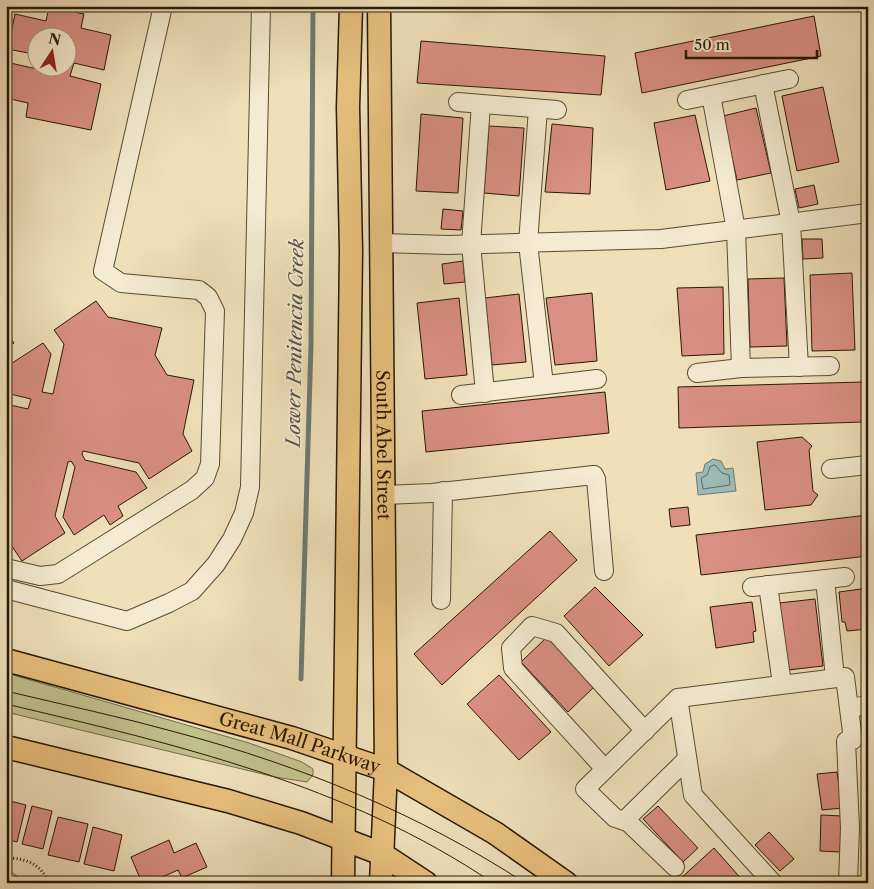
<svg xmlns="http://www.w3.org/2000/svg" width="874" height="889" font-family="'Libre Caslon Text',serif">
  <style>
    .green { fill: #c0c08b; stroke: #746c48 }
    .water { fill: #9cbbb8; stroke: #6d7a71 }
    .lines { fill: none; stroke-linecap: round; stroke-linejoin: round }
    .shore { stroke: #626a5f; stroke-width: 1 }
    .stream { stroke: #6d7a71; stroke-width: 5 }
    .building { fill: #da8f84; stroke: #271806 }
    .minor-casing { stroke: #594a33; stroke-width: 20 }
    .major-casing { stroke: #271806; stroke-width: 25 }
    .path { stroke: #271806; stroke-width: 3; stroke-dasharray: 1 2.5; stroke-linecap: butt }
    .minor { stroke: #f5ebd2; stroke-width: 18 }
    .major { stroke: #e8c07d; stroke-width: 22 }
    .tram { stroke: #271806; stroke-width: 1 }
    .labels { text-anchor: middle; dominant-baseline: central; stroke-width: 4; stroke-linejoin: round; paint-order: stroke }
    .street-label { font-size: 18px; fill: #271806; stroke: #f5ebd2 }
    .water-label { font-size: 19px; font-style: italic; fill: #505144; stroke: #f5ebd2 }
  </style>
  <rect width="100%" height="100%" fill="#efe0ba"/>
  <filter id="stains"><feTurbulence type="fractalNoise" baseFrequency=".004" numOctaves="4"/><feColorMatrix values="0 0 0 0 .2 0 0 0 0 .09 0 0 0 0 .02 0 0 0 .5 -.17"/></filter>
  <radialGradient id="worn" r=".72"><stop offset=".6" stop-color="#630" stop-opacity="0"/><stop offset="1" stop-color="#630" stop-opacity=".3"/></radialGradient>
  <!-- green -->
  <polygon class="green" points="6,673 249,743 302,762 313,769 313,775 307,782 275,777 6,712"/>
  <!-- water -->
  <polygon class="water" points="713,459 721,461 725,469 733,468 736,491 698,495 696,473 703,472 705,464"/>
  <g class="lines">
    <!-- shore -->
    <polygon class="shore" points="715,465 722,473 729,475 730,485 703,489 701,478 707,475 710,467"/>
    <!-- stream -->
    <polyline class="stream" points="301,679 311,344 313,6"/>
  </g>
  <!-- building -->
  <g class="building">
    <polygon points="49,7 84,14 81,28 111,35 104,70 74,63 70,76 101,84 91,130 26,117 28,103 6,98 6,62 37,69 38,63 38,68 68,68 68,38 38,38 38,55 8,49 15,14 46,21"/>
    <polygon points="814,16 821,56 642,93 635,53"/>
    <polygon points="421,41 605,56 601,95 417,83"/>
    <polygon points="823,87 839,162 797,171 782,96"/>
    <polygon points="756,108 771,173 737,180 723,116"/>
    <polygon points="421,114 463,118 458,193 416,191"/>
    <polygon points="695,115 710,181 666,190 654,123"/>
    <polygon points="552,124 593,128 590,194 545,192"/>
    <polygon points="489,126 524,128 519,196 484,193"/>
    <polygon points="814,185 818,204 799,208 795,189"/>
    <polygon points="443,209 463,211 461,230 441,229"/>
    <polygon points="802,239 822,239 823,258 803,259"/>
    <polygon points="463,261 465,282 444,284 442,264"/>
    <polygon points="852,273 855,350 812,351 810,275"/>
    <polygon points="784,278 787,346 750,347 748,279"/>
    <polygon points="723,287 724,354 682,356 677,288"/>
    <polygon points="592,293 597,361 555,365 546,298"/>
    <polygon points="519,294 526,362 492,365 485,298"/>
    <polygon points="459,298 467,375 425,379 417,303"/>
    <polygon points="96,301 108,317 162,328 155,355 167,375 194,380 183,434 192,451 149,479 139,463 83,451 82,454 85,460 136,472 147,488 118,506 123,516 110,525 104,515 74,535 63,517 75,467 71,461 68,462 55,516 65,533 22,561 11,545 6,545 6,404 28,409 31,399 6,393 6,367 43,343 51,354 42,392 53,394 64,344 54,330"/>
    <polygon points="6,331 14,343 6,347"/>
    <polygon points="863,382 863,422 679,428 678,387"/>
    <polygon points="605,392 609,433 426,452 422,411"/>
    <polygon points="802,437 812,446 809,450 813,491 818,495 811,505 765,510 757,442"/>
    <polygon points="688,507 690,525 671,527 669,509"/>
    <polygon points="868,515 868,556 701,575 696,535"/>
    <polygon points="550,531 577,560 442,685 414,654"/>
    <polygon points="595,587 643,635 609,666 564,616"/>
    <polygon points="868,588 868,629 847,631 845,622 842,622 839,592"/>
    <polygon points="815,599 823,666 788,670 779,603"/>
    <polygon points="752,602 756,631 753,632 754,642 716,648 710,607"/>
    <polygon points="547,637 594,687 568,712 521,662"/>
    <polygon points="499,675 551,732 519,760 467,704"/>
    <polygon points="837,772 842,808 822,810 817,774"/>
    <polygon points="6,800 26,805 17,842 6,839"/>
    <polygon points="32,806 52,811 43,849 22,844"/>
    <polygon points="658,806 698,848 683,862 643,819"/>
    <polygon points="821,815 842,816 840,852 820,851"/>
    <polygon points="58,817 88,824 79,862 48,855"/>
    <polygon points="93,827 122,835 114,871 84,864"/>
    <polygon points="769,832 794,859 780,871 755,845"/>
    <polygon points="169,840 174,853 196,843 207,867 182,878 178,870 149,883 142,883 131,857"/>
    <polygon points="714,848 745,883 684,883 680,879"/>
  </g>
  <g class="lines">
    <defs>
      <g id="minor">
        <polyline points="763,84 791,223 799,367"/>
        <polyline points="711,95 736,230 741,368"/>
        <polyline points="687,100 789,79"/>
        <polyline points="458,102 557,110"/>
        <polyline points="481,104 471,244 485,393"/>
        <polyline points="538,109 528,243 544,385"/>
        <polyline points="381,243 448,245 661,239 868,213"/>
        <polyline points="697,373 741,368 830,366"/>
        <polyline points="461,395 597,379"/>
        <polyline points="831,469 868,465"/>
        <polyline points="384,495 432,493 594,475 596,479 604,571"/>
        <polyline points="6,568 40,576 58,574 192,490 205,478 210,464 215,311 208,297 199,290 121,283 103,271 163,6"/>
        <polyline points="825,579 835,678"/>
        <polyline points="768,585 782,684"/>
        <polyline points="752,587 845,577"/>
        <polyline points="6,589 127,621 169,603 192,591 216,564 232,539 244,513 250,487 261,6"/>
        <polyline points="441,600 443,491"/>
        <polyline points="678,698 693,795 773,883"/>
        <polyline points="850,708 868,705"/>
        <polyline points="846,741 850,828 848,883"/>
        <polyline points="605,769 513,668 511,648 532,626 556,633 645,731"/>
        <polyline points="624,821 687,759"/>
        <polyline points="675,867 628,822 615,818 585,789 678,698 845,677 853,740"/>
        <polyline points="6,880 10,883"/>
      </g>
      <g id="major">
        <path id="s1" d="M379 6 386 770 381 883"/>
        <path id="s2" d="M6 660 292 738 386 770 495 833 566 883"/>
        <polyline points="6,747 228,801 301,823 382,854 426,883"/>
        <polyline points="343,883 351,251 348,107 351,6"/>
      </g>
    </defs>
    <!-- minor casing -->
    <use href="#minor" class="minor-casing"/>
    <!-- major casing -->
    <use href="#major" class="major-casing"/>
    <!-- path -->
    <path class="path" d="M6 858C26 858 41 864 49 883"/>
    <!-- minor -->
    <use href="#minor" class="minor"/>
    <!-- major -->
    <use href="#major" class="major"/>
    <!-- tram -->
    <g class="tram">
      <path d="M6 691C64 705 122 717 179 733 302 766 419 814 525 883"/>
      <path d="M6 704C175 744 347 784 493 883"/>
    </g>
  </g>
  <g class="labels">
    <!-- street labels -->
    <g class="street-label">
      <text stroke="none"><textPath href="#s1" startOffset="439">South Abel Street</textPath></text>
      <text stroke="none"><textPath href="#s2" startOffset="305">Great Mall Parkway</textPath></text>
    </g>
    <!-- water labels -->
    <g class="water-label">
      <text transform="translate(295 343) rotate(-89)">Lower Penitencia Creek</text>
    </g>
  </g>
  <!-- margin -->
  <rect width="874" height="889" fill="none" stroke="#efe0ba" stroke-width="25"/>
  <rect x="8" y="8" width="859" height="874" fill="none" stroke="#271806" stroke-width="2.5"/>
  <rect x="12" y="12" width="849" height="864" fill="none" stroke="#271806"/>
  <!-- north arrow -->
  <g transform="translate(52 52) rotate(12)"><circle r="24" fill="#f5ebd2" stroke="#a39780"/>
  <path d="M0-4L9 19L0 12L-9 19Z" fill="#8f2418"/>
  <text y="-8" font-size="14" font-weight="bold" text-anchor="middle" fill="#271806">N</text>
  </g>
  <!-- scale -->
  <path d="M686 50v8h131v-8" fill="none" stroke="#271806" stroke-width="2.5"/>
  <text x="694" y="50" font-size="15" fill="#271806" stroke="#f5ebd2" stroke-width="4" paint-order="stroke">50 m</text>
  <rect width="100%" height="100%" filter="url(#stains)"/>
  <rect width="100%" height="100%" fill="url(#worn)"/>
</svg>
